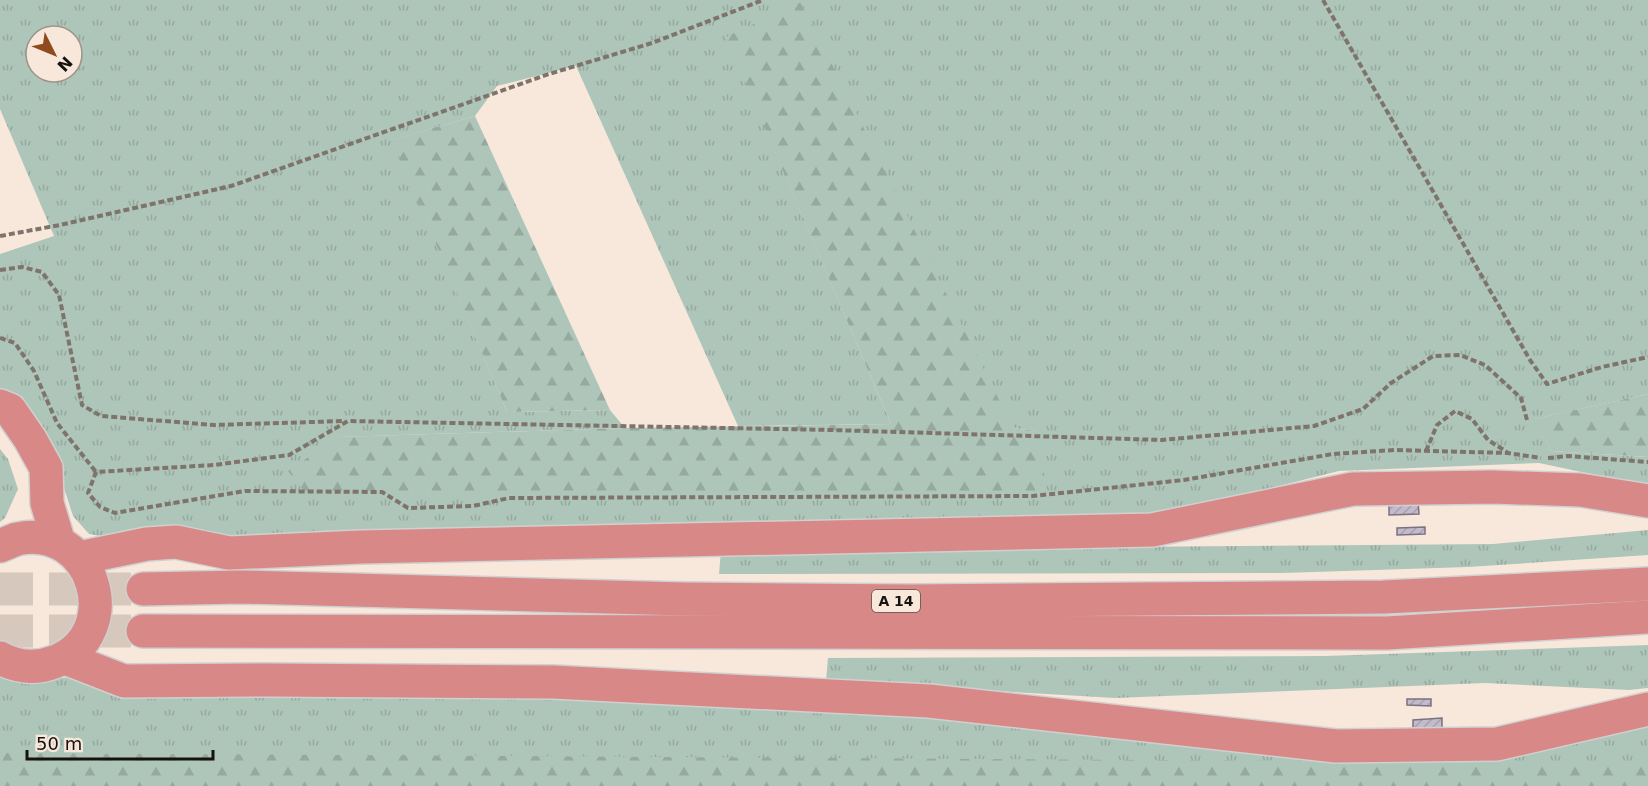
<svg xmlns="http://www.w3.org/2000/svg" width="1648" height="786" font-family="'DejaVu Sans',sans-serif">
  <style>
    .grass { fill: url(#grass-tufts); fill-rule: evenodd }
    .forest { fill: url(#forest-firs) }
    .building { fill: url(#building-hatch); stroke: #797280; stroke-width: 1.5 }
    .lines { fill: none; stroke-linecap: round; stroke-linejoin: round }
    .motorway-tunnel { stroke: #d6c8bd; stroke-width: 33; stroke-dasharray: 33 16; stroke-linecap: butt }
    .motorway-casing { stroke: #d1d0cf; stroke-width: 36 }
    .path { stroke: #7e746c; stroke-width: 4; stroke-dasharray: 6 3; stroke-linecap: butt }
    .motorway { stroke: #d88887; stroke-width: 33 }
    .labels { text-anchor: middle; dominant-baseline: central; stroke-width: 4.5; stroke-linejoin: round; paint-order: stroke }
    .shield { fill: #f8e8dc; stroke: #5a524c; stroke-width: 1.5 }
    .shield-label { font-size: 14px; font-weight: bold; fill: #17120e }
  </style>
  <defs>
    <pattern id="grass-tufts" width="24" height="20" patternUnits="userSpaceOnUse" patternTransform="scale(1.5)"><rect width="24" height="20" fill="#aec6b9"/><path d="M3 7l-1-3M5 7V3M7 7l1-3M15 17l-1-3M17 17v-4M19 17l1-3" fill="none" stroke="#95a99e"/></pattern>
    <pattern id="forest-firs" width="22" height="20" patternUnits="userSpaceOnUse" patternTransform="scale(1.5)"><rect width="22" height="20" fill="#aec6b9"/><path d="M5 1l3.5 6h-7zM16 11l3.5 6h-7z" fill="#95a99e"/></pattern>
    <pattern id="building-hatch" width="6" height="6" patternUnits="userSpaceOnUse" patternTransform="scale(1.5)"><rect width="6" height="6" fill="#c3bbcb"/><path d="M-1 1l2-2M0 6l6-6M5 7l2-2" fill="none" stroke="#a7a0ad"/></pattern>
  </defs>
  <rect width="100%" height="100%" fill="#f8e8dc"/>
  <!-- grass -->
  <g class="grass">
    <path d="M0 0H1648V394L1535 419 1551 451 1648 457V486L1539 463 1339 471 1174 512 1009 520 212 536 123 540 89 534 73 516 54 457 0 392V254L54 236 0 109ZM36 36H72V72H36ZM727 38 1013 428 1037 431 338 437 625 428 610 410 507 412 393 140 475 116 497 86 576 66 738 426 891 424Z"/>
    <polygon points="0,449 8,459 18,489 5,518 0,522"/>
    <polygon points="1648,530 1648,555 1468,567 1283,573 719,574 721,550 1493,544"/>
    <polygon points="1648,645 1648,688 1629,690 1485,683 1115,698 826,681 828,658 1325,656"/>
    <polygon points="0,675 33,681 71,677 658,687 1415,765 1532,753 1648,723 1648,786 0,767"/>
  </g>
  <!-- forest -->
  <g class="forest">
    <polygon points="801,2 1013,428 1037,431 1047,491 308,496 288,471 338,437 625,428 891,424 726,37"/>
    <polygon points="475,116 610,410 507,412 392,140"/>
    <polygon points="1648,394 1648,457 1551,451 1534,419"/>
    <polygon points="0,753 1648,763 1648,786 0,786"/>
  </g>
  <!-- building -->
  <g class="building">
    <polygon points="1418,501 1419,514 1389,515 1389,502"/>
    <polygon points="1425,527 1425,534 1397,535 1397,528"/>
    <polygon points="1407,699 1431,699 1431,706 1407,705"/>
    <polygon points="1442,718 1442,731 1413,732 1413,720"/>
  </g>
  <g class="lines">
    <!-- motorway-tunnel -->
    <g class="motorway-tunnel">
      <polyline points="0,589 143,589"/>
      <polyline points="0,631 143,631"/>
    </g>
    <defs>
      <g id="motorway">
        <polyline points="0,406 10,410 30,439 46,468 47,503 59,543"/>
        <path d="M0 546C5 544 11 541 17 539 94 522 128 634 54 662 36 669 17 667 0 658"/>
        <polyline points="79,558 147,544 176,542 229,553 361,547 1152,530 1353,489 1493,487 1580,490 1648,501"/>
        <polyline points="143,589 242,587 683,599 912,601 1384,597 1648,584"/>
        <polyline points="143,631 1387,633 1648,617"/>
        <polyline points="65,658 124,681 270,680 553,682 929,701 1336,746 1497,744 1648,709"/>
      </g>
    </defs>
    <!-- motorway casing -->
    <use href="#motorway" class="motorway-casing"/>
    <!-- path -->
    <g class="path">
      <polyline points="1323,0 1530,360 1547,384 1602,367 1648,357"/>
      <polyline points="0,236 60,225 231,186 549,74 652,43 763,0"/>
      <polyline points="0,270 22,267 42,272 59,295 82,405 101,416 214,425 345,421"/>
      <polyline points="0,338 15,343 34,371 57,423 96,472"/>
      <polyline points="1527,420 1521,398 1485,365 1460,355 1433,356 1391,383 1363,409 1314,426 1162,440 832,430 348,421 289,455 214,465 96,472 88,493 100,507 115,513 245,491 382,492 408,508 473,506 509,498 1033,496 1184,480 1333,454 1394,450 1508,453 1541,458"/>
      <polyline points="1426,451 1437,425 1455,411 1472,419 1488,440 1507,452"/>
      <polyline points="1548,458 1568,456 1648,462"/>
    </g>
    <!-- motorway -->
    <use href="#motorway" class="motorway"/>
  </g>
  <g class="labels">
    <!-- shield labels -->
    <rect class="shield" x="872" y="590" width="48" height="22" rx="4.5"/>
    <g class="shield-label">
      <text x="896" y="601">A 14</text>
    </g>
  </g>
  <!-- north arrow -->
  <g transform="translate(54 54) rotate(133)"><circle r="28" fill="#f8e8dc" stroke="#9e928a" stroke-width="1.5"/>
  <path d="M0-4.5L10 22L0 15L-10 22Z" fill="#8f4b1d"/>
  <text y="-9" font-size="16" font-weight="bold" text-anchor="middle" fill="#17120e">N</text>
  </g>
  <!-- scale -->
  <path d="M27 750v9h186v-9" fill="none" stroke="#17120e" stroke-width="3"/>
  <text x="36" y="750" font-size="18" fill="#17120e" stroke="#f8e8dc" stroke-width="4.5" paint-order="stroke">50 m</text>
</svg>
